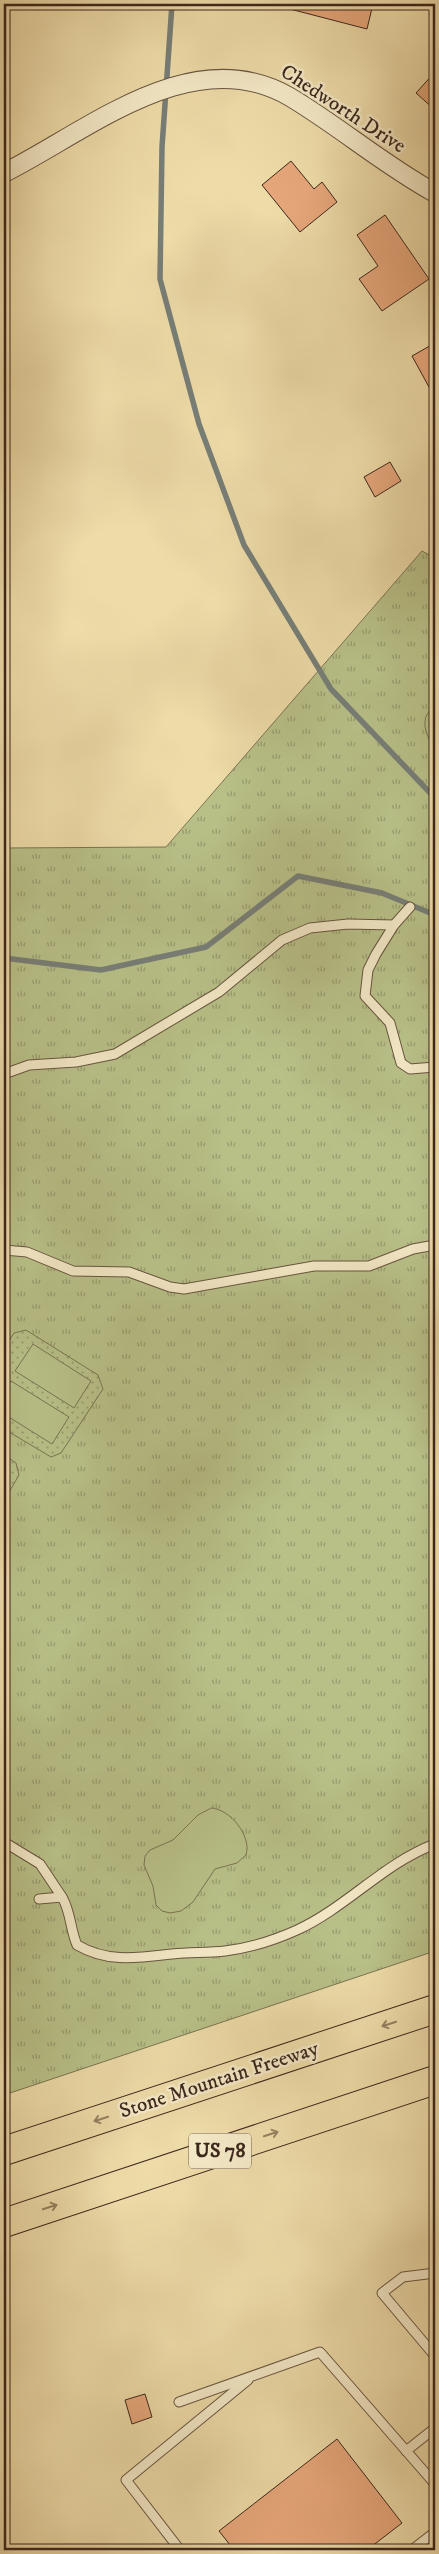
<svg xmlns="http://www.w3.org/2000/svg" width="439" height="2554" font-family="'IM FELL DW Pica',serif">
  <style>
    .grass { fill: url(#grass-tufts); stroke: #7a7452 }
    .park { fill: url(#park-dots); stroke: #7a7452 }
    .garden { fill: #b8c088; stroke: #7a7452 }
    .lines { fill: none; stroke-linecap: round; stroke-linejoin: round }
    .stream { stroke: #777e77; stroke-width: 5.5 }
    .building { fill: #e6a77b; stroke: #3c271d }
    .service-casing { stroke: #685440; stroke-width: 11 }
    .minor-casing { stroke: #685440; stroke-width: 20 }
    .motorway-casing { stroke: #3c271d; stroke-width: 30 }
    .service { stroke: #f3e8c6; stroke-width: 9 }
    .minor { stroke: #f3e8c6; stroke-width: 18 }
    .motorway { stroke: #eddba8; stroke-width: 28 }
    .oneway { stroke: #948162 }
    .labels { text-anchor: middle; dominant-baseline: central; stroke-width: 5; stroke-linejoin: round; paint-order: stroke }
    .shield { fill: #f3e8c6; stroke: #736150; stroke-width: 1 }
    .shield-label { font-size: 20px; font-weight: bold; fill: #3c271d }
    .street-label { font-size: 21px; fill: #3c271d; stroke: #f3e8c6 }
  </style>
  <defs>
    <pattern id="grass-tufts" width="24" height="20" patternUnits="userSpaceOnUse" patternTransform="scale(1.25)"><rect width="24" height="20" fill="#b8c088"/><path d="M3 7l-1-3M5 7V3M7 7l1-3M15 17l-1-3M17 17v-4M19 17l1-3" fill="none" stroke="#979c6f"/></pattern>
    <pattern id="park-dots" width="8" height="8" patternUnits="userSpaceOnUse" patternTransform="scale(1.25)"><rect width="8" height="8" fill="#b8c088"/><path d="M2 2h.1M6 6h.1" fill="none" stroke="#979c6f" stroke-width="1.8" stroke-linecap="round"/></pattern>
  </defs>
  <rect width="100%" height="100%" fill="#eddba8"/>
  <filter id="stains"><feTurbulence type="fractalNoise" baseFrequency=".004" numOctaves="4"/><feColorMatrix values="0 0 0 0 .2 0 0 0 0 .09 0 0 0 0 .02 0 0 0 .5 -.17"/></filter>
  <radialGradient id="worn" r=".72"><stop offset=".6" stop-color="#630" stop-opacity="0"/><stop offset="1" stop-color="#630" stop-opacity=".3"/></radialGradient>
  <!-- grass -->
  <polygon class="grass" points="422,551 435,558 435,1951 4,2095 4,848 166,847"/>
  <!-- park -->
  <g class="park">
    <polygon points="26,1330 98,1375 103,1389 61,1453 51,1457 4,1429 4,1349 14,1333"/>
    <polygon points="4,1455 16,1463 19,1475 4,1501"/>
  </g>
  <!-- garden -->
  <g class="garden">
    <path d="M435 707V750C427 737 417 717 435 707Z"/>
    <polygon points="33,1344 91,1381 74,1408 15,1371"/>
    <polygon points="11,1381 69,1417 52,1444 4,1414 4,1392"/>
    <path d="M211 1808C230 1809 252 1836 246 1855L237 1863 215 1869 193 1902 181 1911 170 1913 162 1911 156 1905 153 1886 144 1865 145 1856 150 1850 173 1840 198 1815Z"/>
  </g>
  <g class="lines">
    <!-- stream -->
    <g class="stream">
      <polyline points="172,4 162,147 160,279 199,424 244,545 331,689 435,798"/>
      <polyline points="4,958 101,970 206,947 298,876 382,893 435,915"/>
    </g>
  </g>
  <!-- building -->
  <g class="building">
    <polygon points="291,4 373,4 367,29 290,9"/>
    <polygon points="435,72 435,110 416,93"/>
    <polygon points="291,161 314,189 322,182 337,202 300,232 262,185"/>
    <polygon points="385,215 429,279 382,311 359,279 378,266 357,235"/>
    <polygon points="435,343 435,398 412,356"/>
    <polygon points="390,462 401,481 375,497 364,477"/>
    <polygon points="145,2394 152,2417 132,2424 125,2400"/>
    <polygon points="337,2439 402,2523 367,2550 234,2550 219,2531"/>
  </g>
  <g class="lines">
    <defs>
      <g id="service">
        <polyline points="410,907 394,925 376,954 368,970 365,996 390,1023 401,1063 410,1069 435,1067"/>
        <polyline points="4,1074 29,1065 76,1062 115,1054 219,992 282,940 310,928 348,924 394,925"/>
        <polyline points="4,1250 27,1252 73,1271 129,1272 170,1287 184,1289 314,1266 369,1266 413,1249 435,1245"/>
        <polyline points="4,1842 40,1864 62,1897"/>
        <path d="M39 1899 62 1897C71 1912 70 1929 77 1945 108 1963 137 1958 172 1954 190 1952 207 1953 225 1951 249 1948 275 1940 297 1930 347 1907 384 1863 435 1844"/>
        <polyline points="435,2273 403,2277 382,2293 435,2356"/>
        <polyline points="179,2402 320,2352 435,2484"/>
        <polyline points="406,2451 435,2428"/>
        <polyline points="180,2550 126,2480 248,2380"/>
        <polyline points="412,2550 435,2532"/>
      </g>
      <path id="minor" d="M4 173C88 131 193 40 290 97 340 127 384 165 435 193"/>
      <g id="motorway">
        <polyline points="4,2151 435,2009"/>
        <polyline points="4,2223 435,2080"/>
      </g>
    </defs>
    <!-- service casing -->
    <use href="#service" class="service-casing"/>
    <!-- minor casing -->
    <use href="#minor" class="minor-casing"/>
    <!-- motorway casing -->
    <use href="#motorway" class="motorway-casing"/>
    <!-- service -->
    <use href="#service" class="service"/>
    <!-- minor -->
    <use href="#minor" class="minor"/>
    <!-- motorway -->
    <use href="#motorway" class="motorway"/>
  </g>
  <!-- one-way arrows -->
  <defs><path id="oneway-shaft" d="M-6 0H5M1.5-3L5.5 0L1.5 3" fill="none" stroke-width="1.6" stroke-linecap="round" stroke-linejoin="round" transform="scale(1.25)"/></defs>
  <g class="oneway">
    <use href="#oneway-shaft" transform="translate(389 2024) rotate(162)"/>
    <use href="#oneway-shaft" transform="translate(101 2119) rotate(162)"/>
    <use href="#oneway-shaft" transform="translate(271 2134) rotate(-18)"/>
    <use href="#oneway-shaft" transform="translate(50 2207) rotate(-18)"/>
  </g>
  <g class="labels">
    <!-- shield labels -->
    <rect class="shield" x="189" y="2133.5" width="62" height="35" rx="4"/>
    <g class="shield-label">
      <text x="220" y="2151">US 78</text>
    </g>
    <!-- street labels -->
    <g class="street-label">
      <text transform="translate(343 109) rotate(33)">Chedworth Drive</text>
      <text transform="translate(219 2080) rotate(-18)">Stone Mountain Freeway</text>
    </g>
  </g>
  <!-- margin -->
  <rect width="439" height="2554" fill="none" stroke="#eddba8" stroke-width="20"/>
  <rect x="5" y="5" width="429" height="2544" fill="none" stroke="#3c271d" stroke-width="2.5"/>
  <rect x="10" y="10" width="419" height="2534" fill="none" stroke="#3c271d"/>
  <rect width="100%" height="100%" filter="url(#stains)"/>
  <rect width="100%" height="100%" fill="url(#worn)"/>
</svg>
